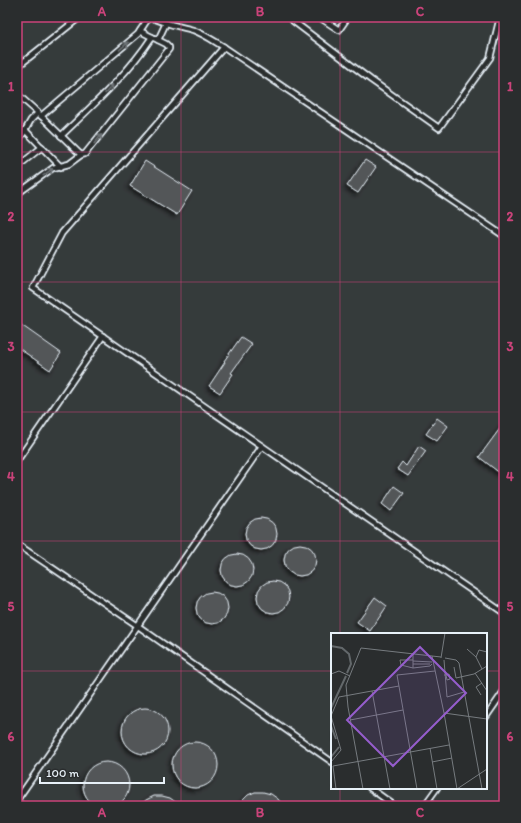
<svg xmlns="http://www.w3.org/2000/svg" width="521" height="823" font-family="Itim,sans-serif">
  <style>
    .built { fill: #363a3b; fill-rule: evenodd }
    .building { fill: #535759; stroke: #e8f1f8; filter: url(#shadow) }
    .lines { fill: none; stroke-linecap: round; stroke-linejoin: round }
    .lane-casing { stroke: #e8f1f8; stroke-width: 8 }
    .lane { stroke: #2a2d2e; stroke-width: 4.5 }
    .oneway { stroke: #6c7275 }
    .grid { fill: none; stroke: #ca437a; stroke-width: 1; stroke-opacity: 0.55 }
    .inset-river { fill: none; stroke: #63686b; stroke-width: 2 }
    .inset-road { fill: none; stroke: #767b7f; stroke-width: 1 }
    .view { fill: #965dcd; fill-opacity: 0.15; stroke: #965dcd; stroke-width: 2 }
    .inset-edge { fill: none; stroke: #e8f1f8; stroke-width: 2 }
    .neatline { fill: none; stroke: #ca437a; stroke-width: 1.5 }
    .grid-label { font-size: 13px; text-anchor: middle; font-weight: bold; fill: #ca437a }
  </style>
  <defs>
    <filter id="shadow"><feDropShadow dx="-2.5" dy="2.5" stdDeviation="2" flood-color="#0009"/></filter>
  </defs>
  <rect width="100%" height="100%" fill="#2a2d2e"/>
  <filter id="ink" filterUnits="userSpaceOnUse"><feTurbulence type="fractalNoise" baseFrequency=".025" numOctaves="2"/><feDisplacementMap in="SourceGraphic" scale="8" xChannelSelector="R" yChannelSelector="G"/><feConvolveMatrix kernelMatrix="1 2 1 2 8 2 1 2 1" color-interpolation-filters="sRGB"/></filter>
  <g filter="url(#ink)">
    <!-- built -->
    <path class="built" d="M17 17H504V806H17ZM332 634H486V788H332Z"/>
    <!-- building -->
    <g class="building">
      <polygon points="365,160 376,167 358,193 347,186"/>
      <polygon points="145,161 192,191 177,215 130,186"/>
      <polygon points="17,322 61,353 50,370 17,347"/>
      <polygon points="241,337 252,344 231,373 233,374 220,393 209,386 225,362 224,361"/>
      <polygon points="437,418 448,426 437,441 426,434"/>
      <polygon points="504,423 504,470 501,474 479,457"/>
      <polygon points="419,446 426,451 408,476 397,469 402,462 406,466"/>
      <polygon points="394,486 404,493 391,511 382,504"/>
      <circle cx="261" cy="534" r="16"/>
      <circle cx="300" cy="560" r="16"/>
      <circle cx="237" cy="570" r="16"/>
      <circle cx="273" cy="597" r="16"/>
      <circle cx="212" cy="608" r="16"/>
      <polygon points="375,597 387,606 370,631 357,622"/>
      <circle cx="145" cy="731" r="23"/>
      <circle cx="195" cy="765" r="23"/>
      <circle cx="106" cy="785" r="23"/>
      <polygon points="255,792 263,792 271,794 278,799 283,806 239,806 242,801 248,795"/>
      <polygon points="154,796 162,796 170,798 181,806 139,806 146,800"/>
    </g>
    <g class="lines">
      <defs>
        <g id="lane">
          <path d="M151 17C164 24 179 26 193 30 204 34 214 41 224 47L504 236"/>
          <polyline points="291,17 293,21 371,80 439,128 490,58 500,17"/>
          <polyline points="319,17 339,30 348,17"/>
          <polyline points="158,40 166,23"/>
          <polyline points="224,47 62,233 33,288 504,613"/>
          <polyline points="17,67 80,17"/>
          <polyline points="17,94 34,109 81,155 85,154 169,49 169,47 166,44 140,31"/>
          <polyline points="41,116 138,34 149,17"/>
          <polyline points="25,130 61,167"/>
          <path d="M61 136C93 105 127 75 152 37"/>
          <polyline points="17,140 23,134 31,120 38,113"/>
          <polyline points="17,167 42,147"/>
          <polyline points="17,194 53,168 69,164 81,155"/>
          <polyline points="17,461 103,336"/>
          <polyline points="17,544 138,626 332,762"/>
          <polyline points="486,717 504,691"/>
          <polyline points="370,788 395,806"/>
          <polyline points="17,800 262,446"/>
          <polyline points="17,802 23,806"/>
          <polyline points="424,806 437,788"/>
        </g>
      </defs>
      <!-- lane casing -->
      <use href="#lane" class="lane-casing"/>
      <!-- lane -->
      <use href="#lane" class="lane"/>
    </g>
    <!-- one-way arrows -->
    <defs><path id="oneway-shaft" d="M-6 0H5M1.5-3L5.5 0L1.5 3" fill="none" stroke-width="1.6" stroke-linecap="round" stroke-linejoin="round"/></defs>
    <g class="oneway">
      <use href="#oneway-shaft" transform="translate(124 46) rotate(-41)"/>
      <use href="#oneway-shaft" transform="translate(109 89) rotate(-48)"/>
      <use href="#oneway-shaft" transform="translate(98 139) rotate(-50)"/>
      <use href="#oneway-shaft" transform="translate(48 172) rotate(-36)"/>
    </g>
  </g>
  <!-- grid -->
  <path class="grid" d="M181 17V806M340 17V634M17 152H504M17 282H504M17 412H504M17 541H504M17 671H332M486 671H504M340 788V806"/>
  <!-- overview -->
  <g transform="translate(331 633)">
    <rect width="156" height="156" fill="#2a2d2e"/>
    <path class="inset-river" d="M0 13 11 15 18 21 20 31 16 40M0 75 15 43M0 93 5 106M0 124 8 114"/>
    <path class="inset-road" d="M136 16 145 24M82 21V35L99 33 101 31M101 23 113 80 156 86M110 25 114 0M114 25 125 27 128 30 151 156M82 27H69L70 32 82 35M113 27 116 64 133 59M82 28 101 29M82 31H99M123 34 125 45 143 41 156 33M151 36 145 24 148 17 156 19M144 40 156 58M0 41 8 38 19 43M113 42H115L118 41 119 46 116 47 115 42V41L114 38M41 58 59 156M150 62 145 54 151 50M113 80 126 156M19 87 72 77M99 115 106 156M0 129 10 117 0 83 8 64 68 53M101 129 121 125M5 156 2 133 118 112M32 156 17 74 15 52 30 15 110 24M86 156 66 42 104 38M126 156 156 136"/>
    <path class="view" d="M89 14 135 60 62 133 16 87Z"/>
    <rect width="156" height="156" class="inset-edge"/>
  </g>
  <!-- margin -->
  <rect width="521" height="823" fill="none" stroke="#2a2d2e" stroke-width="44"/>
  <!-- scale -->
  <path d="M40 777v6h124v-6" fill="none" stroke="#e8f1f8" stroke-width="2"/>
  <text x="46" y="777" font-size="12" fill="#e8f1f8" stroke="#2a2d2e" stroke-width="3" paint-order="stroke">100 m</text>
  <rect x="22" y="22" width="477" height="779" class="neatline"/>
  <g class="grid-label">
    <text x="102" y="16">A</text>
    <text x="260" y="16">B</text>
    <text x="420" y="16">C</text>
    <text x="11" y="91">1</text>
    <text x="510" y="91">1</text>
    <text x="11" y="221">2</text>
    <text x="510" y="221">2</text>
    <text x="11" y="351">3</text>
    <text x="510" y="351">3</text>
    <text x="11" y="481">4</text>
    <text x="510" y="481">4</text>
    <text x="11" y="611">5</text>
    <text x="510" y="611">5</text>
    <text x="11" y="741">6</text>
    <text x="510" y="741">6</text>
    <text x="102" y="817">A</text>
    <text x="260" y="817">B</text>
    <text x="420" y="817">C</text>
  </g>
</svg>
